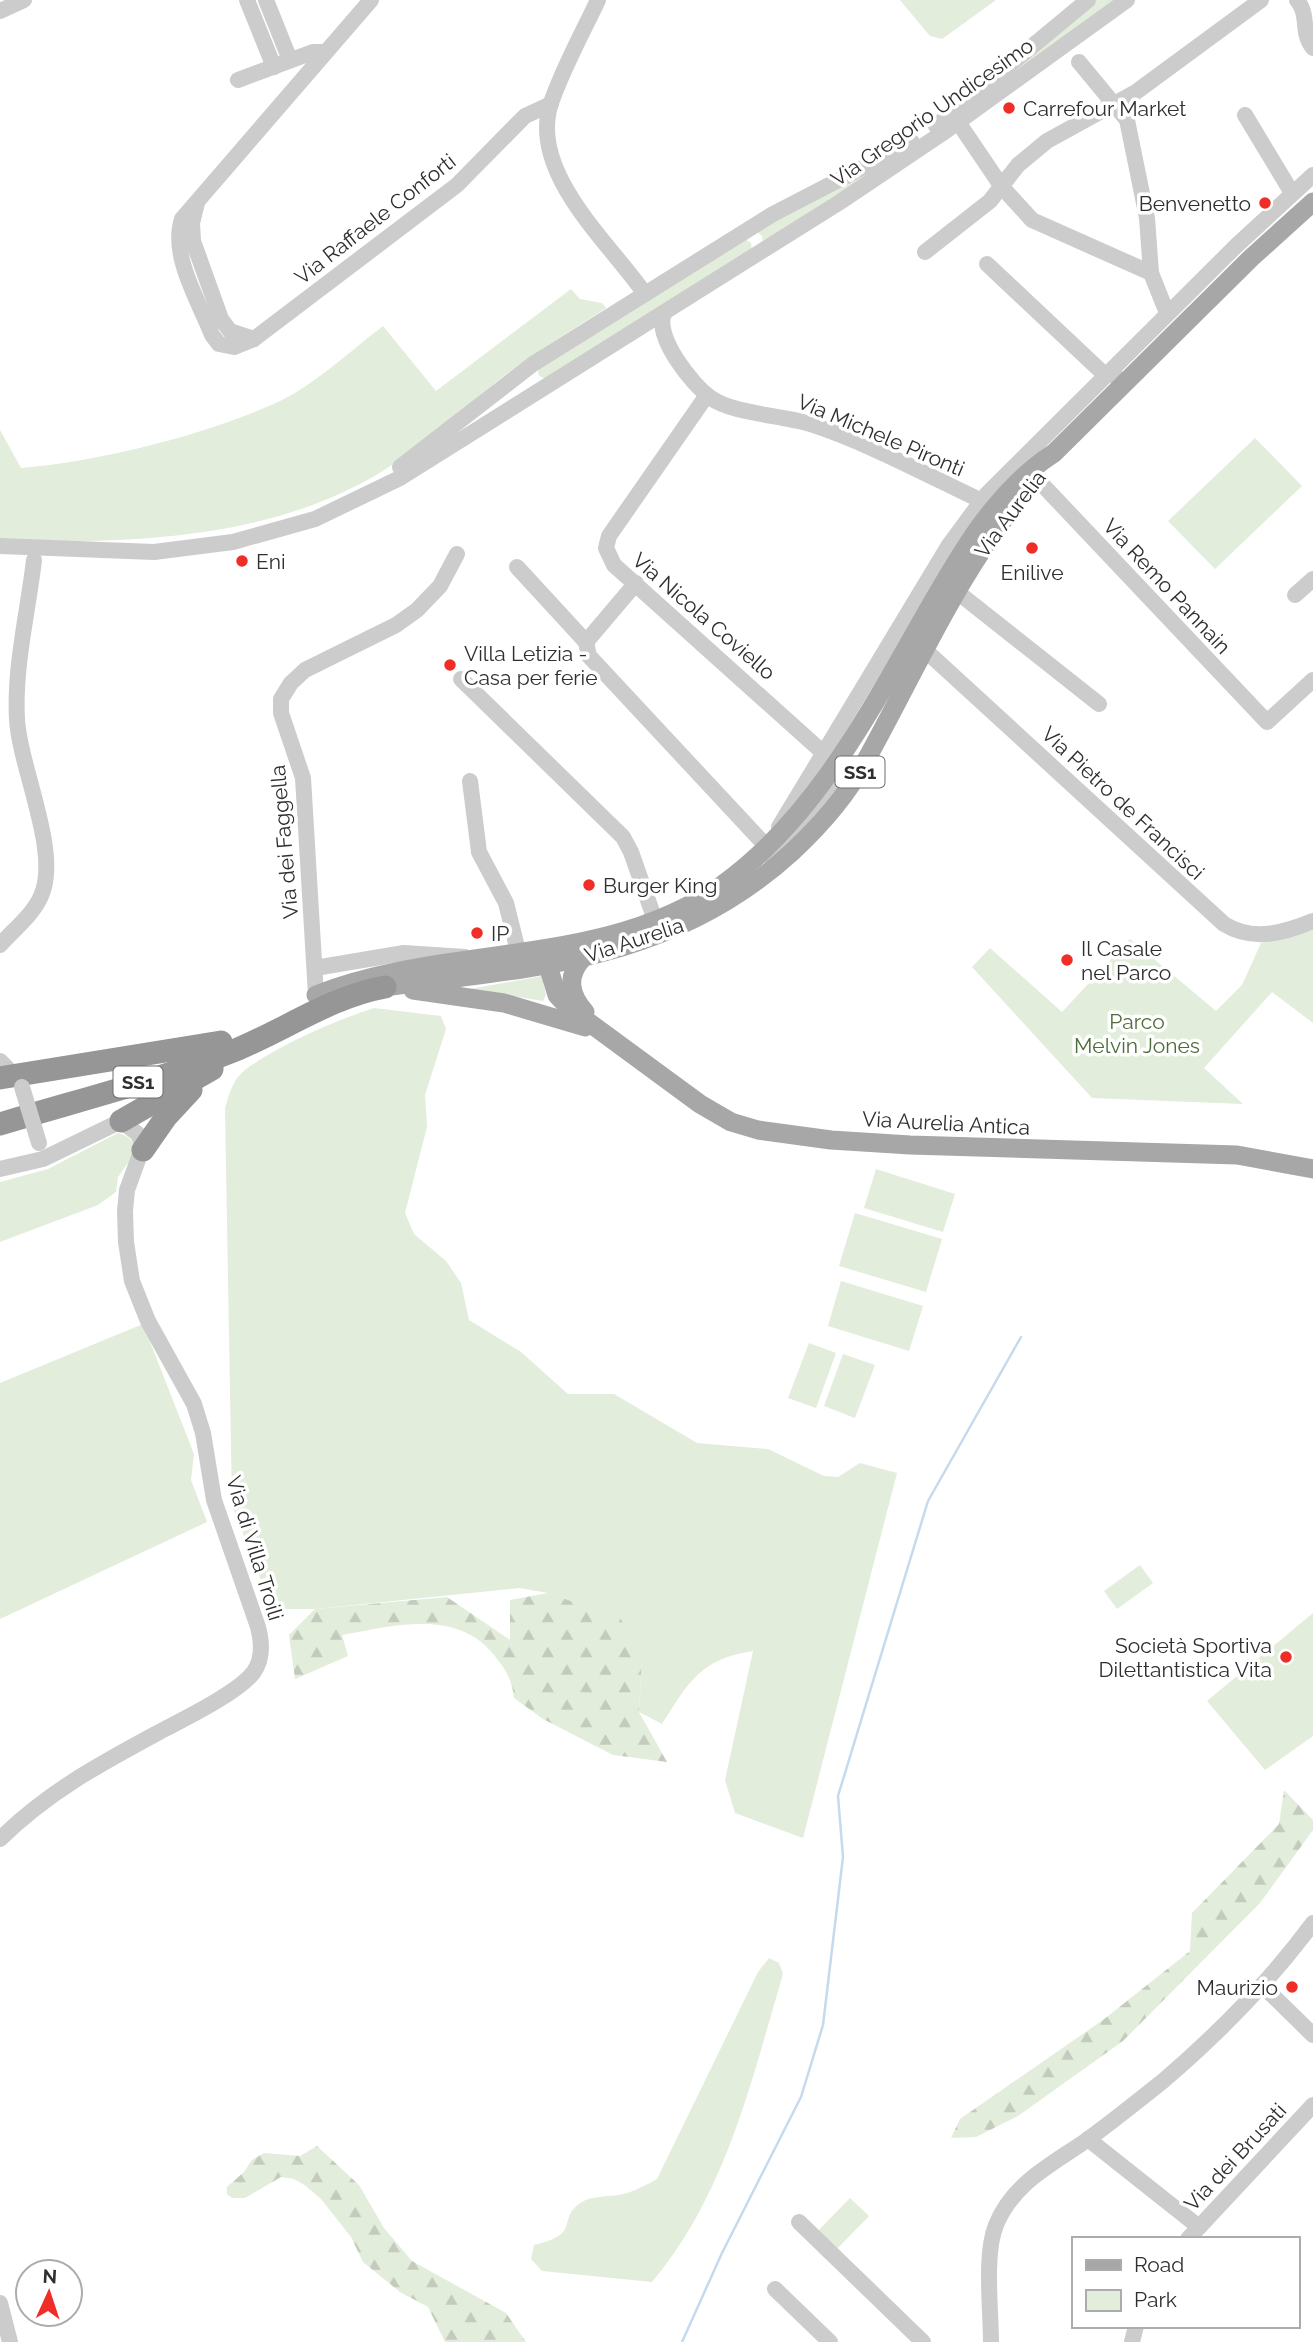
<svg xmlns="http://www.w3.org/2000/svg" width="1313" height="2342" font-family="Raleway,sans-serif">
  <style>
    .green { fill: #e3eddb }
    .forest { fill: url(#forest-firs) }
    .lines { fill: none; stroke-linecap: round; stroke-linejoin: round }
    .stream { stroke: #c6daee; stroke-width: 2.5 }
    .minor { stroke: #ccc; stroke-width: 16 }
    .major { stroke: #a7a7a7; stroke-width: 19 }
    .highway { stroke: #969696; stroke-width: 23 }
    .minor-bridge { stroke: #ccc; stroke-width: 16 }
    .poi-dot { fill: #ef2e27; stroke: #fff; stroke-width: 2.5 }
    .labels { text-anchor: middle; dominant-baseline: central; stroke-width: 7; stroke-linejoin: round; paint-order: stroke }
    .shield { fill: #fff; stroke: #6d6d6d; stroke-width: 2 }
    .shield-label { font-size: 19px; font-weight: bold; fill: #2f2f2f }
    .poi-label { font-size: 21px; fill: #2f2f2f; stroke: #fff; text-anchor: start }
    .street-label { font-size: 21px; fill: #2f2f2f; stroke: #fff }
    .park-label { font-size: 21px; fill: #4c6d39; stroke: #fff }
  </style>
  <defs>
    <pattern id="forest-firs" width="22" height="20" patternUnits="userSpaceOnUse" patternTransform="scale(1.75)"><rect width="22" height="20" fill="#e3eddb"/><path d="M5 1l3.5 6h-7zM16 11l3.5 6h-7z" fill="#c3ccbc"/></pattern>
  </defs>
  <rect width="100%" height="100%" fill="#fff"/>
  <!-- green -->
  <g class="green">
    <polygon points="900,0 996,0 942,39 930,36"/>
    <polygon points="1095,0 1119,0 946,125"/>
    <polygon points="892,160 763,244 762,236 755,230"/>
    <polygon points="745,239 751,243 752,250 546,379 539,376 538,369"/>
    <path d="M571 289 580 299 602 303 606 308C569 332 530 355 496 382 457 413 421 448 378 474 264 541 128 543 0 541V430L21 468C98 462 215 433 284 399 317 382 353 349 383 326L436 391Z"/>
    <polygon points="1255,438 1302,486 1215,569 1168,521"/>
    <polygon points="1313,930 1313,1023 1272,992 1204,1068 1243,1104 1092,1098 972,967 990,948 1062,1012 1130,939 1216,1011 1242,985 1261,943"/>
    <polygon points="542,976 546,995 543,1001 470,989"/>
    <path d="M374 1008 441 1016 446 1029 425 1095 427 1127 405 1213 414 1234 446 1261 461 1283 469 1320 521 1352 568 1394H614L697 1443 768 1449 824 1476 838 1477 860 1463 897 1473 803 1838 735 1813 725 1780 753 1651C700 1659 689 1682 662 1724L639 1712 642 1659 548 1593 519 1588 315 1609H272L232 1505 225 1108C229 1094 233 1079 245 1070 277 1046 336 1020 374 1008Z"/>
    <path d="M118 1133C129 1136 134 1140 135 1153L118 1177 116 1192 98 1205 0 1242V1182L48 1169Z"/>
    <polygon points="876,1169 955,1194 943,1232 864,1208"/>
    <polygon points="855,1213 942,1239 926,1292 839,1266"/>
    <polygon points="841,1281 923,1306 909,1351 828,1326"/>
    <polygon points="143,1324 194,1454 191,1480 207,1522 0,1619 0,1383"/>
    <polygon points="809,1343 836,1353 816,1408 788,1398"/>
    <polygon points="843,1354 875,1365 855,1418 824,1406"/>
    <polygon points="1140,1565 1153,1583 1117,1609 1104,1591"/>
    <polygon points="1313,1613 1313,1736 1265,1770 1207,1701"/>
    <path d="M769 1958 779 1963 783 1974C751 2082 726 2194 652 2282L542 2271 531 2259 534 2245C582 2234 557 2220 579 2204 592 2194 612 2198 627 2193 637 2190 648 2184 657 2179L758 1972Z"/>
    <polygon points="850,2198 869,2216 835,2251 816,2233"/>
  </g>
  <!-- forest -->
  <g class="forest">
    <path d="M548 1593 621 1619 642 1659 639 1712 667 1762 613 1755 543 1719 514 1698C512 1679 506 1670 494 1655 457 1608 393 1626 342 1635L348 1656 295 1679 289 1635 315 1609 447 1597 510 1640V1600Z"/>
    <polygon points="1284,1790 1313,1820 1313,1830 1260,1903 1123,2041 1018,2116 976,2137 951,2138 960,2119 1103,2020 1190,1951 1192,1913 1279,1824"/>
    <polygon points="317,2146 359,2185 384,2228 412,2261 506,2313 526,2342 445,2342 428,2307 400,2292 363,2262 351,2237 321,2199 306,2186 294,2179 281,2177 245,2198 232,2198 227,2194 227,2187 244,2172 252,2160 264,2153 300,2156"/>
  </g>
  <g class="lines">
    <!-- stream -->
    <polyline class="stream" points="682,2342 722,2253 801,2097 823,2025 843,1857 838,1796 928,1501 1021,1337"/>
    <!-- minor -->
    <g class="minor">
      <polyline points="247,0 274,67"/>
      <polyline points="266,0 290,60"/>
      <path d="M371 0 182 219C170 256 199 301 212 335L219 344 234 347 254 339 457 185 525 116 551 104"/>
      <path d="M598 0C582 34 563 68 551 103 528 172 609 242 645 294"/>
      <path d="M1297 0C1310 16 1300 32 1313 48"/>
      <polyline points="0,11 24,0"/>
      <polyline points="1079,62 1127,120 1147,218 1151,273 1167,313"/>
      <polyline points="238,80 313,52 325,52"/>
      <polyline points="1245,115 1292,193"/>
      <polyline points="958,122 1002,187 1032,220 1151,273"/>
      <polyline points="936,126 1088,0"/>
      <polyline points="197,203 192,223 193,241 221,319 230,331 254,339"/>
      <polyline points="925,252 990,201 1018,165 1047,141 1136,92 1261,0"/>
      <polyline points="987,264 1105,375 1115,375"/>
      <path d="M664 314C654 336 692 385 711 398 733 414 782 415 810 424 864 441 929 476 982 501"/>
      <polyline points="707,395 609,536 606,548 614,565 839,767 835,786 773,862"/>
      <polyline points="400,467 533,364 773,214 912,142"/>
      <polyline points="1037,479 1267,722 1313,680"/>
      <polyline points="0,546 154,552 233,542 315,519 400,478 840,202 947,130 1127,0"/>
      <polyline points="517,567 586,642 589,656 767,847"/>
      <polyline points="956,591 1099,704"/>
      <polyline points="1295,595 1313,579"/>
      <polyline points="586,642 636,583"/>
      <path d="M925 650 1224 924C1253 942 1284 933 1313 921"/>
      <polyline points="461,679 623,837 631,852 655,920"/>
      <polyline points="470,781 479,852 506,903 518,951"/>
      <polyline points="779,827 949,545 986,495 1236,246 1313,175"/>
      <path d="M0 945C13 930 33 915 41 896 61 853 19 766 17 719 14 667 28 612 34 560"/>
      <polyline points="315,968 404,953 465,957"/>
      <polyline points="316,995 303,778 281,713 281,699 291,683 305,670 396,625 417,610 440,586 457,554"/>
      <polyline points="0,1061 20,1081"/>
      <path d="M0 1169 43 1159 121 1121 138 1134 143 1146 127 1190 125 1211 126 1242 132 1281 148 1321 194 1404 203 1433 214 1500 258 1627C262 1642 263 1660 253 1673 237 1693 186 1718 163 1730 102 1763 50 1790 0 1839"/>
      <polyline points="1262,1985 1313,2035"/>
      <polyline points="1088,2139 1199,2227"/>
      <polyline points="799,2222 923,2342"/>
      <polyline points="1188,2239 1313,2105"/>
      <polyline points="775,2289 830,2342"/>
      <polyline points="0,2303 10,2342"/>
      <path d="M991 2342C991 2310 984 2254 996 2225 1013 2183 1051 2165 1087 2140 1113 2121 1138 2101 1163 2081 1218 2034 1270 1981 1313 1923"/>
      <polyline points="1132,2342 1136,2326"/>
    </g>
    <!-- major -->
    <g class="major">
      <polyline points="544,953 557,995 568,1007 700,1104 731,1122 758,1130 831,1140 910,1145 1237,1155 1313,1169"/>
      <path d="M582 959C566 977 570 995 585 1012"/>
      <path d="M385 987C537 967 673 961 792 852 821 825 846 797 865 762 918 667 961 564 1034 482"/>
      <polyline points="413,990 504,1003 585,1027"/>
      <path d="M316 995C446 943 604 969 722 885 814 819 869 713 924 617 959 556 994 492 1054 453L1251 258 1313 202"/>
    </g>
    <!-- highway -->
    <g class="highway">
      <polyline points="0,1078 221,1042"/>
      <polyline points="121,1121 212,1069"/>
      <path d="M0 1124C79 1100 161 1080 238 1049 288 1028 331 997 385 987"/>
      <polyline points="143,1150 166,1117 191,1090"/>
    </g>
    <!-- minor-bridge -->
    <polyline class="minor-bridge" points="22,1087 39,1143"/>
  </g>
  <!-- markers -->
  <g class="poi-dot">
    <circle cx="1009" cy="108" r="7"/>
    <circle cx="1265" cy="203" r="7"/>
    <circle cx="1032" cy="548" r="7"/>
    <circle cx="242" cy="561" r="7"/>
    <circle cx="450" cy="665" r="7"/>
    <circle cx="589" cy="885" r="7"/>
    <circle cx="477" cy="933" r="7"/>
    <circle cx="1067" cy="960" r="7"/>
    <circle cx="1286" cy="1657" r="7"/>
    <circle cx="1292" cy="1987" r="7"/>
  </g>
  <g class="labels">
    <!-- shield labels -->
    <g class="shield">
      <rect x="835.5" y="756.5" width="49" height="31" rx="5"/>
      <rect x="113.5" y="1066.5" width="49" height="31" rx="5"/>
    </g>
    <g class="shield-label">
      <text x="860" y="772">SS1</text>
      <text x="138" y="1082">SS1</text>
    </g>
    <!-- poi labels -->
    <g class="poi-label">
      <text x="1023" y="108">Carrefour Market</text>
      <text x="1251" y="203" text-anchor="end">Benvenetto</text>
      <text x="256" y="561">Eni</text>
      <text x="1032" y="572" text-anchor="middle">Enilive</text>
      <text x="464" y="653">Villa Letizia -<tspan x="464" dy="24">Casa per ferie</tspan></text>
      <text x="603" y="885">Burger King</text>
      <text x="491" y="933">IP</text>
      <text x="1081" y="948">Il Casale<tspan x="1081" dy="24">nel Parco</tspan></text>
      <text x="1272" y="1645" text-anchor="end">Società Sportiva<tspan x="1272" dy="24">Dilettantistica Vita</tspan></text>
      <text x="1278" y="1987" text-anchor="end">Maurizio</text>
    </g>
    <!-- street labels -->
    <g class="street-label">
      <text transform="translate(932 112) rotate(-35)">Via Gregorio Undicesimo</text>
      <text transform="translate(375 219) rotate(-38)">Via Raffaele Conforti</text>
      <text transform="translate(881 435) rotate(23)">Via Michele Pironti</text>
      <text transform="translate(1010 514) rotate(-53)">Via Aurelia</text>
      <text transform="translate(1167 586) rotate(47)">Via Remo Pannain</text>
      <text transform="translate(704 616) rotate(41)">Via Nicola Coviello</text>
      <text transform="translate(1123 803) rotate(43)">Via Pietro de Francisci</text>
      <text transform="translate(284 842) rotate(-95)">Via dei Faggella</text>
      <text transform="translate(634 940) rotate(-18)">Via Aurelia</text>
      <text transform="translate(946 1123) rotate(3)">Via Aurelia Antica</text>
      <text transform="translate(255 1548) rotate(73)">Via di Villa Troili</text>
      <text transform="translate(1235 2157) rotate(-47)">Via dei Brusati</text>
    </g>
    <!-- park labels -->
    <g class="park-label">
      <text x="1137" y="1021">Parco<tspan x="1137" dy="24">Melvin Jones</tspan></text>
    </g>
  </g>
  <!-- legend -->
  <rect x="1072" y="2237" width="228" height="91" fill="#ffffff" stroke="#acacac" stroke-width="2"/>
  <rect x="1086" y="2260" width="35" height="10" fill="#a7a7a7" stroke="#acacac" stroke-width="2"/>
  <text x="1134" y="2272" font-size="21" fill="#2f2f2f">Road</text>
  <rect x="1086" y="2290" width="35" height="21" fill="#e3eddb" stroke="#acacac" stroke-width="2"/>
  <text x="1134" y="2307" font-size="21" fill="#2f2f2f">Park</text>
  <!-- north arrow -->
  <g transform="translate(49 2293) rotate(3)"><circle r="33" fill="#ffffff" stroke="#acacac" stroke-width="2"/>
  <path d="M0-5L12 26L0 18L-12 26Z" fill="#ef2e27"/>
  <text y="-10" font-size="19" font-weight="bold" text-anchor="middle" fill="#2f2f2f">N</text>
  </g>
</svg>
